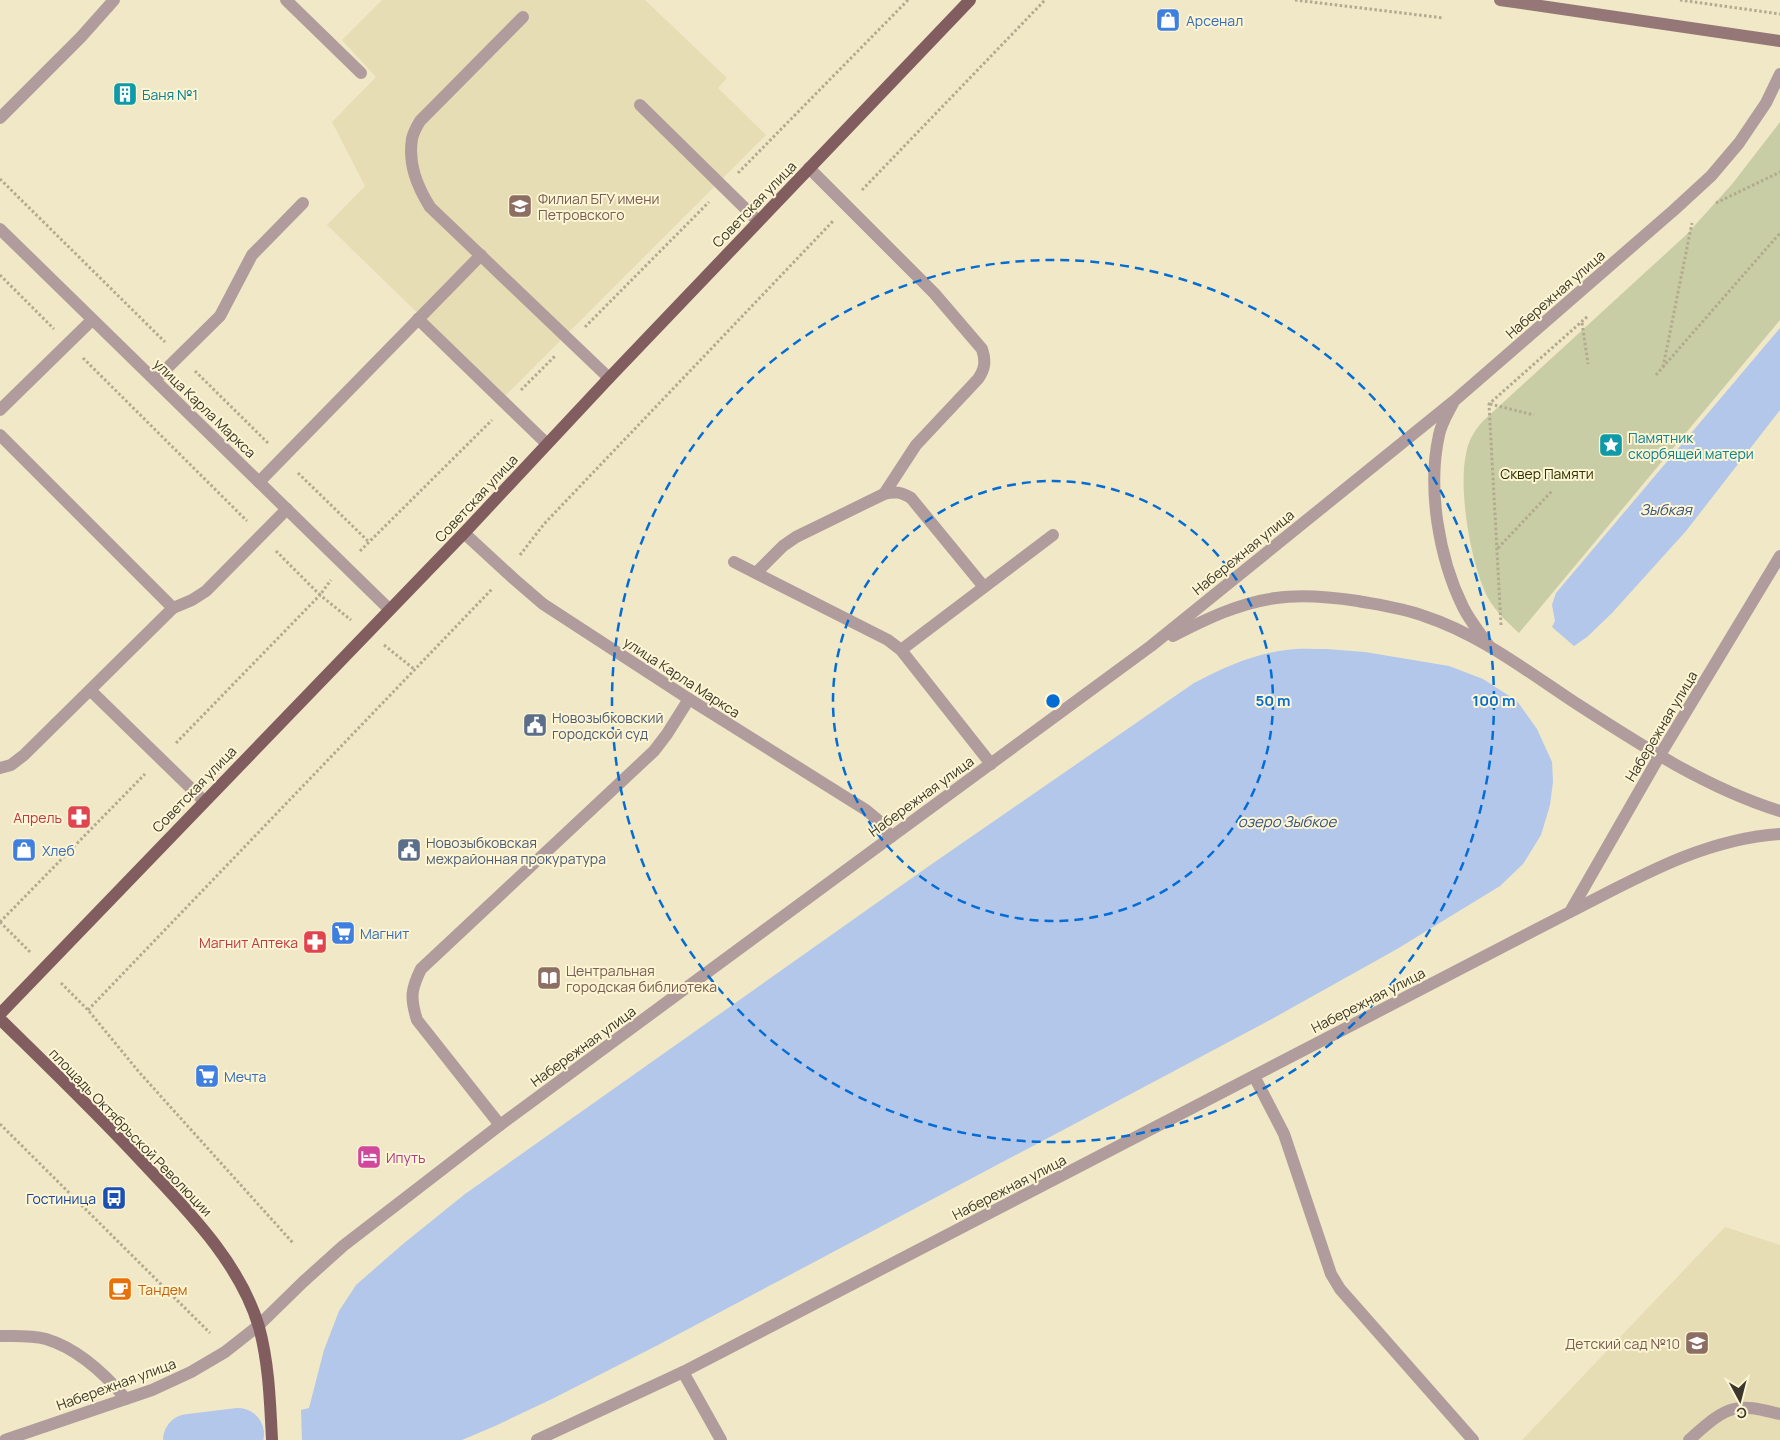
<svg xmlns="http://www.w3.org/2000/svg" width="1780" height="1440" font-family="Manrope,sans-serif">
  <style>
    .built { fill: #e6ddb4 }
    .green { fill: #c9cda6 }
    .water { fill: #b3c7eb }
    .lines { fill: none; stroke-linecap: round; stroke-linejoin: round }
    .river { stroke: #b3c7eb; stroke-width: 52 }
    .path { stroke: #b1aa8f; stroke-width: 3; stroke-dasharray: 2.5 2.5; stroke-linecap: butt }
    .lane { stroke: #b09c9c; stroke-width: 12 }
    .street { stroke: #b09c9c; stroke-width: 12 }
    .secondary { stroke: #957778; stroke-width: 12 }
    .primary { stroke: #815d5f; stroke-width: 12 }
    .ring { fill: none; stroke: #046dd5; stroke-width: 2.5; stroke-dasharray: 9 6 }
    .labels { text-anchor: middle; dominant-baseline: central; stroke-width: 4; stroke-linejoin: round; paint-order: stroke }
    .shop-label { font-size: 14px; fill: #366cbe; stroke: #fdf5d3; text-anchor: start }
    .culture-label { font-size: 14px; fill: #0d838f; stroke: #fdf5d3; text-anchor: start }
    .education-label { font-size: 14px; fill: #785e54; stroke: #fdf5d3; text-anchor: start }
    .street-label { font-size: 14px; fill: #3b372a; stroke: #fdf5d3 }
    .park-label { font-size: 14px; fill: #303301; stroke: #fdf5d3 }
    .service-label { font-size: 14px; fill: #4e5e75; stroke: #fdf5d3; text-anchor: start }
    .health-label { font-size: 14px; fill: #be3a42; stroke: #fdf5d3; text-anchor: end }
    .hotel-label { font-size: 14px; fill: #b23c85; stroke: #fdf5d3; text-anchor: start }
    .transit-label { font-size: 14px; fill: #164399; stroke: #fdf5d3; text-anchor: end }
    .food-label { font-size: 14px; fill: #c56008; stroke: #fdf5d3; text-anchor: start }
    .water-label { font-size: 15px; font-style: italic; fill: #3a5584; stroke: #fdf5d3 }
    .centre { fill: #046dd5; stroke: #fdf5d3; stroke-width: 2.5 }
    .ring-label { font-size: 15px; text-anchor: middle; font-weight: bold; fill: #046dd5; stroke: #fdf5d3; stroke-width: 4; stroke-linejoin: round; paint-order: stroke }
  </style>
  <rect width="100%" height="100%" fill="#f0e8c6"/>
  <!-- built -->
  <g class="built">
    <polygon points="382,0 645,0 727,78 718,88 766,135 504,397 327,225 365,186 332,122 376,77 342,40"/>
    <polygon points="1725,1227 1780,1245 1780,1440 1522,1440"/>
  </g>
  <!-- green -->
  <path class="green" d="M1780 122V320L1519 633C1507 622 1496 612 1488 598 1471 565 1458 491 1466 454 1468 441 1474 431 1483 421L1686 235 1733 183Z"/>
  <!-- water -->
  <g class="water">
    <polygon points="1780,328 1780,410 1686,531 1612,613 1587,637 1574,646 1552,627 1555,621 1552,605 1556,593"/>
    <path d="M1326 649 1365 652 1449 666 1483 679 1517 701 1537 729 1552 762 1553 782 1550 805 1541 835 1523 864 1500 886 1397 949 1270 1020 658 1345 552 1399 495 1426 462 1440H302L301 1410 309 1408 324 1350 339 1311 356 1285 403 1244 465 1194 929 866 1194 683C1223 668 1253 654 1286 650 1299 648 1313 649 1326 649Z"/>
  </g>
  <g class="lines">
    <!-- river -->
    <polyline class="river" points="189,1440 238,1434"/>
    <!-- path -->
    <g class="path">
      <polyline points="1295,0 1444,18"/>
      <polyline points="1680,0 1780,14"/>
      <polyline points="738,173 908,0"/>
      <polyline points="0,179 165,342"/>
      <polyline points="862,190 1045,0"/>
      <polyline points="1716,203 1780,172"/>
      <polyline points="0,275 54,329"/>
      <polyline points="1582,323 1588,364"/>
      <polyline points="585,327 709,202"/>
      <polyline points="83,358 247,521"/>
      <polyline points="1663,367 1692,223"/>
      <polyline points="195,371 269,444"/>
      <polyline points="1656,375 1780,233"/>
      <polyline points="521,390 555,356"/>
      <polyline points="1490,404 1534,415"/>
      <polyline points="298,473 369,542"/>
      <polyline points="1498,548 1552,491"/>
      <polyline points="276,551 320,595 331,580"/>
      <polyline points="360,551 492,420"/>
      <polyline points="520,555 544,524 834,220"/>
      <polyline points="1501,625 1489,404 1588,316"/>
      <polyline points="384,645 414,669"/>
      <polyline points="176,743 320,595 351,620"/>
      <polyline points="0,922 145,774"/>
      <polyline points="0,922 30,952"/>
      <polyline points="61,983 88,1010 139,1072 293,1243"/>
      <polyline points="88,1010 492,589"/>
      <polyline points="0,1124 210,1333"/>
    </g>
    <!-- lane -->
    <g class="lane">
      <polyline points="286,0 361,73"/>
      <path d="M523 17 420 121C417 126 413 133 412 139 408 164 417 186 430 207L609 378"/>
      <polyline points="640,105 758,221"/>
      <polyline points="0,118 81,37 114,0"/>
      <path d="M809 168 934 293 982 349C986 361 985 369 978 379L916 445 884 494"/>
      <polyline points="418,319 547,444"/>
      <polyline points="155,380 220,316 252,255 303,203"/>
      <polyline points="0,410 92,320"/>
      <polyline points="0,435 173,608 24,755 11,765 0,768"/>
      <polyline points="259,482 481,255"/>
      <polyline points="734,562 888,640 901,650 991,764"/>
      <path d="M756 573 783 546 796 537 884 494C895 491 901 492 911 498L984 587"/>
      <polyline points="173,608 192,600 206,591 287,509"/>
      <polyline points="901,650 1053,535"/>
      <polyline points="91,691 204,801"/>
      <polyline points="1254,1076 1284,1134 1331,1274 1340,1289 1473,1440"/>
      <path d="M500 1125 417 1020C410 998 411 989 421 969L654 751 667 734 689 699"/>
      <path d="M0 1336C15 1336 31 1335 46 1339 79 1349 105 1374 126 1399"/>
      <polyline points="683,1372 721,1440"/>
      <path d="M1689 1440C1702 1429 1717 1413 1734 1409 1748 1405 1766 1411 1780 1414"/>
    </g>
    <!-- street -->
    <g class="street">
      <polyline points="0,229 389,609"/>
      <path d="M1453 403C1448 413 1441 424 1439 435 1427 489 1439 558 1463 607 1470 621 1480 633 1489 646"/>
      <polyline points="464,533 514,579 543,604 689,699 866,810 878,820 891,837"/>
      <path d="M1173 636C1206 619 1239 603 1276 598 1303 594 1331 597 1358 601 1380 605 1403 608 1424 616 1479 634 1527 671 1574 702 1639 744 1706 788 1780 811"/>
      <path d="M1570 912C1637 878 1703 839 1780 834"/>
      <polyline points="5,1440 152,1390 191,1372 225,1352 258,1326 303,1282 343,1246 500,1125 891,837 1151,646 1454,401 1674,210 1711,176 1739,143 1766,103 1780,74"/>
      <polyline points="537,1440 683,1372 1570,912 1660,755 1780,556"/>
    </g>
    <!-- secondary -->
    <polyline class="secondary" points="1500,0 1780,41"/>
    <!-- primary -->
    <g class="primary">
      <polyline points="0,1014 464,533 609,378 970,0"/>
      <path d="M0 1019C49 1067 98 1114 144 1164 189 1212 240 1263 259 1327 269 1364 270 1402 272 1440"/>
    </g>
  </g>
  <!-- distance rings -->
  <g class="ring">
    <circle cx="1053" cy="701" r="220"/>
    <circle cx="1053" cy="701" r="441"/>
  </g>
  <!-- icons -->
  <defs>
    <symbol id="shop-square" viewBox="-11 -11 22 22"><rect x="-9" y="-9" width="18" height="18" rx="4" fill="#3f7fe0" stroke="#fdf5d3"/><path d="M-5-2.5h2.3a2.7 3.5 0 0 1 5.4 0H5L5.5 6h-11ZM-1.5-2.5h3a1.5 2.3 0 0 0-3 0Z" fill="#fff"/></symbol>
    <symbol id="building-square" viewBox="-11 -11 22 22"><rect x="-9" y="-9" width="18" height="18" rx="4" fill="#0f9aa8" stroke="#fdf5d3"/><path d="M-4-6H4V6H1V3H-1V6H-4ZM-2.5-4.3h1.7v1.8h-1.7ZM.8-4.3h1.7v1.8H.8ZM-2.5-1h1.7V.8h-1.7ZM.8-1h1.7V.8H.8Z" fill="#fff"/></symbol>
    <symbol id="university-square" viewBox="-11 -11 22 22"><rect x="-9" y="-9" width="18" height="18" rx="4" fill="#8d6e63" stroke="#fdf5d3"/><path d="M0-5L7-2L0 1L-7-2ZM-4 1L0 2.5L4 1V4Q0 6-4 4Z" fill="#fff"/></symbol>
    <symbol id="sight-square" viewBox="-11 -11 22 22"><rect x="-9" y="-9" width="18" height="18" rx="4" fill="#0f9aa8" stroke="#fdf5d3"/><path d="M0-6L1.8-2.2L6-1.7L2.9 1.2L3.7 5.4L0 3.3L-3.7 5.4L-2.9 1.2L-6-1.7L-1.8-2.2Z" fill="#fff"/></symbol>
    <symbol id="civic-square" viewBox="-11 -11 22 22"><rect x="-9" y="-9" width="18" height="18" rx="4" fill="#5c6f8a" stroke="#fdf5d3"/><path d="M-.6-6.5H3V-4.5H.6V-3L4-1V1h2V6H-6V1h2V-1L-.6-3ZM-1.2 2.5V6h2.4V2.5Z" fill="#fff"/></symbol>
    <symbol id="pharmacy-square" viewBox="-11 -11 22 22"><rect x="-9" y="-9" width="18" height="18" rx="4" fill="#e0444e" stroke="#fdf5d3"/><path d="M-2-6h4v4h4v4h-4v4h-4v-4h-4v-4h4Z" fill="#fff"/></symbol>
    <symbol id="supermarket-square" viewBox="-11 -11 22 22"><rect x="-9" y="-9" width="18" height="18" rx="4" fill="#3f7fe0" stroke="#fdf5d3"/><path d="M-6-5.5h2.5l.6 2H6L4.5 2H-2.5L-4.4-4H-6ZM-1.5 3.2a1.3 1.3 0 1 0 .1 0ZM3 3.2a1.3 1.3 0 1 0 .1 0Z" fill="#fff"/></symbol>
    <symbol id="library-square" viewBox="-11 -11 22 22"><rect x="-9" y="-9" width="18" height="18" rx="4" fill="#8d6e63" stroke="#fdf5d3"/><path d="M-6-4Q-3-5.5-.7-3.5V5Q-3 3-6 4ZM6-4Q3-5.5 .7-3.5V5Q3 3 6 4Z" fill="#fff"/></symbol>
    <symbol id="hotel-square" viewBox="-11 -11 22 22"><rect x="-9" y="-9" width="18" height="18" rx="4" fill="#d1479c" stroke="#fdf5d3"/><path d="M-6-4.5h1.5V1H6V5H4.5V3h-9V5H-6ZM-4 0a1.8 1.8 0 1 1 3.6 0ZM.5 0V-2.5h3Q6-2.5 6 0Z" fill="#fff"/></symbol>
    <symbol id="bus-square" viewBox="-11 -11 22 22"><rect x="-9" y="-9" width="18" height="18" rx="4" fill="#1a4fb4" stroke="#fdf5d3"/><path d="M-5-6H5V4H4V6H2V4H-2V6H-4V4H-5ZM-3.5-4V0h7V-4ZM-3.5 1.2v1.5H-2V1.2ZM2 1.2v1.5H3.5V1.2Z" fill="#fff"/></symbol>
    <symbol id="cafe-square" viewBox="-11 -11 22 22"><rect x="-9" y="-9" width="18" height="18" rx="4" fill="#e8710a" stroke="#fdf5d3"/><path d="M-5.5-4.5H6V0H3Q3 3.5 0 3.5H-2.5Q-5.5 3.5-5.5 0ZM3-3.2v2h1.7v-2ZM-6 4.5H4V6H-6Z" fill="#fff"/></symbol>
    <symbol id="school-square" viewBox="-11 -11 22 22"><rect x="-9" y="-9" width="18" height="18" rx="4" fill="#8d6e63" stroke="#fdf5d3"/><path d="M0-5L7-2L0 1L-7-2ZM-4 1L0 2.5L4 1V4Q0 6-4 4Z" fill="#fff"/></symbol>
  </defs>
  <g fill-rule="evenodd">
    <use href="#shop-square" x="1154" y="6" width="28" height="28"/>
    <use href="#building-square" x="111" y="80" width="28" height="28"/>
    <use href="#university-square" x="506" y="192" width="28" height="28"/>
    <use href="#sight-square" x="1597" y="431" width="28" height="28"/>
    <use href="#civic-square" x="521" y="711" width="28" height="28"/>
    <use href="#pharmacy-square" x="65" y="803" width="28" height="28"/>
    <use href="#shop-square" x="10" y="836" width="28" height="28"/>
    <use href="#civic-square" x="395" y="836" width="28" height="28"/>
    <use href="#supermarket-square" x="329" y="919" width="28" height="28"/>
    <use href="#pharmacy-square" x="301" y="928" width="28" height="28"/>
    <use href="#library-square" x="535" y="964" width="28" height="28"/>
    <use href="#supermarket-square" x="193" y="1062" width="28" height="28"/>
    <use href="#hotel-square" x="355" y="1143" width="28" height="28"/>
    <use href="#bus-square" x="100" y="1184" width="28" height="28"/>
    <use href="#cafe-square" x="106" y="1275" width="28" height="28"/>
    <use href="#school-square" x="1683" y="1329" width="28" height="28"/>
  </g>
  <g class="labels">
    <!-- shop labels -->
    <g class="shop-label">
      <text x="1186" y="20">Арсенал</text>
      <text x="42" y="850">Хлеб</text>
      <text x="360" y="933">Магнит</text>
      <text x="224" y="1076">Мечта</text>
    </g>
    <!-- culture labels -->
    <g class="culture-label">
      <text x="142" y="94">Баня №1</text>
      <text x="1628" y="437">Памятник<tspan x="1628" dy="16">скорбящей матери</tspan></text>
    </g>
    <!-- education labels -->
    <g class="education-label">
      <text x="538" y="198">Филиал БГУ имени<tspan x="538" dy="16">Петровского</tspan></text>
      <text x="566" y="970">Центральная<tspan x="566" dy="16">городская библиотека</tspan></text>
      <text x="1680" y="1343" text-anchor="end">Детский сад №10</text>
    </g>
    <!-- street labels -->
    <g class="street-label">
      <text transform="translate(754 204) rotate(-46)">Советская улица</text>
      <text transform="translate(1555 294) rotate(-41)">Набережная улица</text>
      <text transform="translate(205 408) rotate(44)">улица Карла Маркса</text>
      <text transform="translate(476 498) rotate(-47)">Советская улица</text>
      <text transform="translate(1243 552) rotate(-39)">Набережная улица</text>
      <text transform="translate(682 677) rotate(33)">улица Карла Маркса</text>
      <text transform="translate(1661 726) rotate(-59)">Набережная улица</text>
      <text transform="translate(194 789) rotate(-46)">Советская улица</text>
      <text transform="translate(921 796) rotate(-36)">Набережная улица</text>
      <text transform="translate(1368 1000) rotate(-27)">Набережная улица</text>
      <text transform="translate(583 1046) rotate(-36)">Набережная улица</text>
      <text transform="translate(131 1132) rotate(46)">площадь Октябрьской Революции</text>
      <text transform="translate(1009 1187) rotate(-27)">Набережная улица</text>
      <text transform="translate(116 1384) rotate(-20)">Набережная улица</text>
    </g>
    <!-- park labels -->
    <g class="park-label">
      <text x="1547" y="473">Сквер Памяти</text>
    </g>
    <!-- service labels -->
    <g class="service-label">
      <text x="552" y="717">Новозыбковский<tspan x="552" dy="16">городской суд</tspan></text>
      <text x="426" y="842">Новозыбковская<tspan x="426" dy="16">межрайонная прокуратура</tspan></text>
    </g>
    <!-- health labels -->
    <g class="health-label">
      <text x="62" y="817">Апрель</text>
      <text x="298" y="942">Магнит Аптека</text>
    </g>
    <!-- hotel labels -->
    <g class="hotel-label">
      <text x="386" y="1157">Ипуть</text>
    </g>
    <!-- transit labels -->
    <g class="transit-label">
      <text x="96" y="1198">Гостиница</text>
    </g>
    <!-- food labels -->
    <g class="food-label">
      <text x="138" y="1289">Тандем</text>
    </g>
    <!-- water labels -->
    <g class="water-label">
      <text x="1666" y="509">Зыбкая</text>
      <text x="1287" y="821">озеро Зыбкое</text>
    </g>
  </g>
  <circle cx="1053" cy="701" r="8" class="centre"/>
  <g class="ring-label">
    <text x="1273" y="706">50 m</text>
    <text x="1494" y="706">100 m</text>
  </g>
  <!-- north arrow -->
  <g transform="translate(1740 1400) rotate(173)" stroke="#fdf5d3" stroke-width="4" paint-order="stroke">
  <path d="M0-4L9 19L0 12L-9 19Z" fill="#3b372a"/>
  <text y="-8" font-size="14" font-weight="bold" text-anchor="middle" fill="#3b372a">С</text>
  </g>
</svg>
